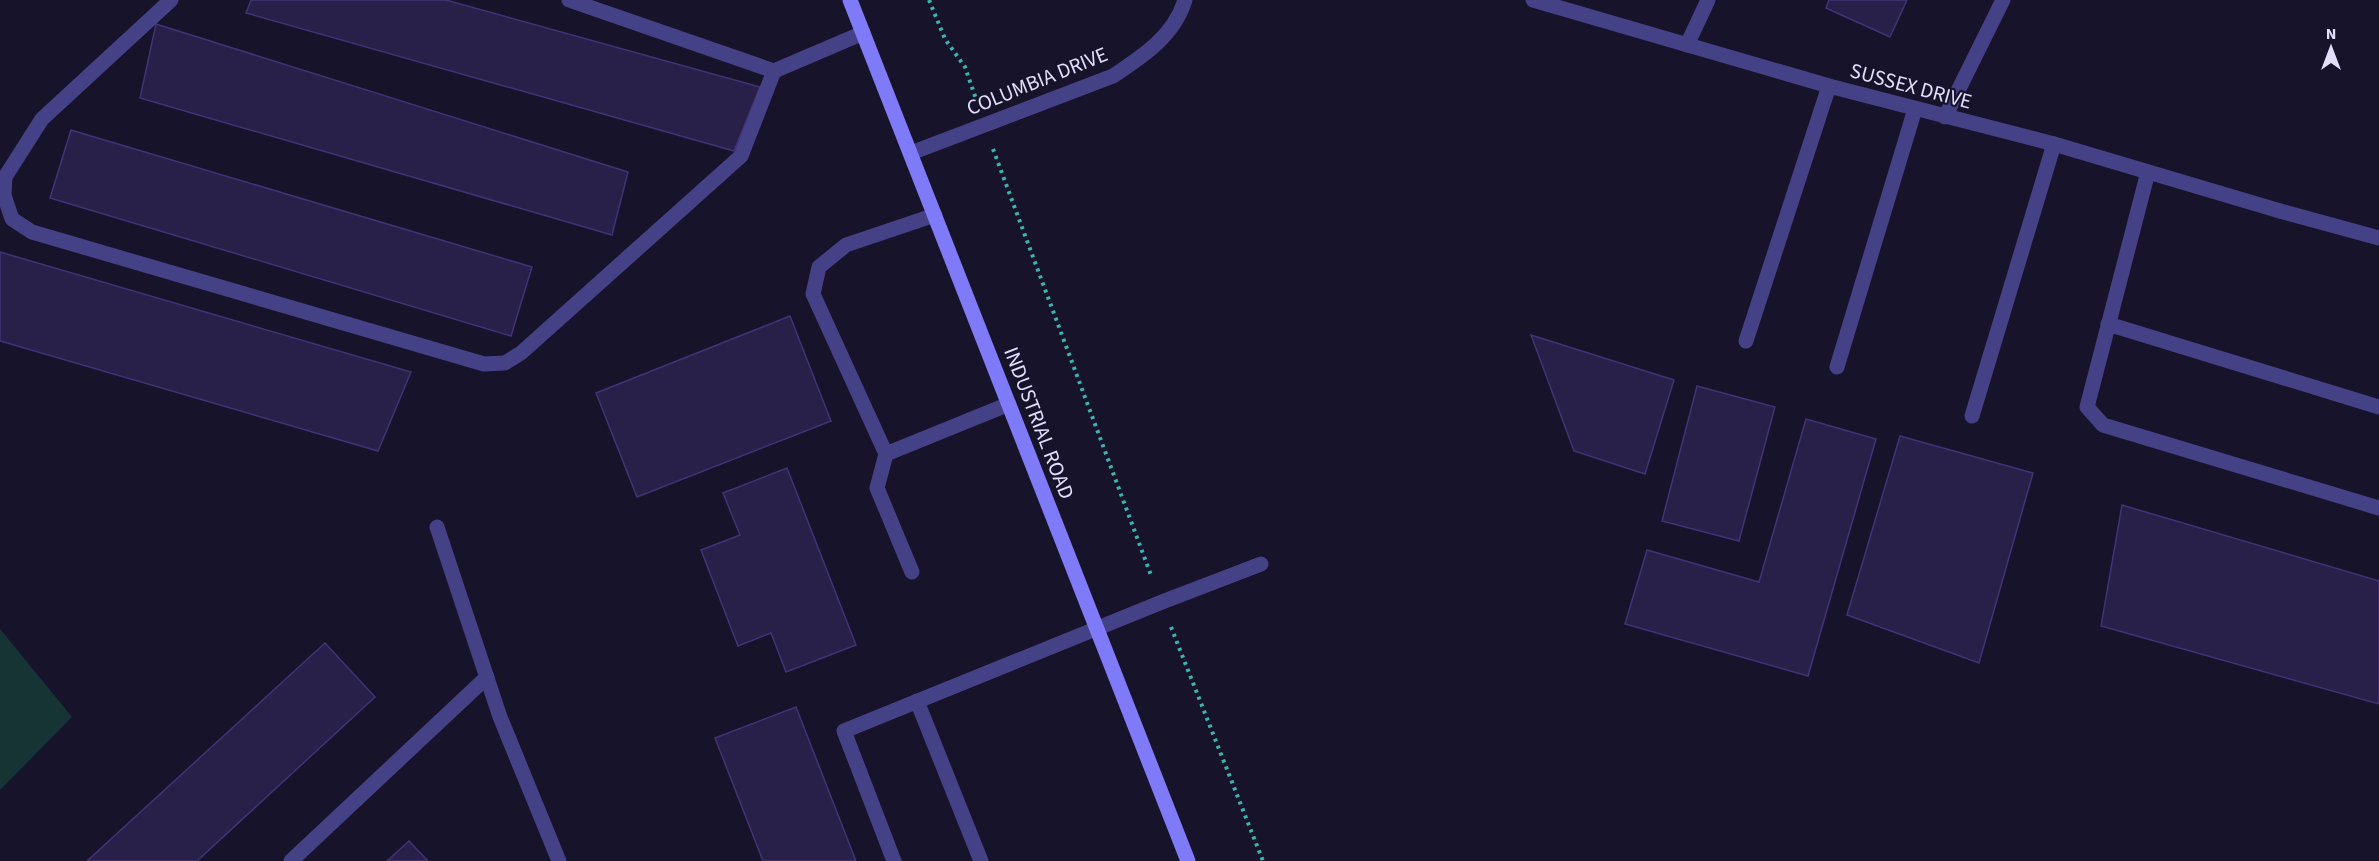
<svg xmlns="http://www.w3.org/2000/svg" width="2379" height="861" font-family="'Source Sans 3',sans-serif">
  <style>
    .green { fill: #163433 }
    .building { fill: #29204a; stroke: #413375; stroke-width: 1.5 }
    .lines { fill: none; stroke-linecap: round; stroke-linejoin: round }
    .path { stroke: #38b7b1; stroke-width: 4; stroke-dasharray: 3 4.5; stroke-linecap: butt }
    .lane { stroke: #444187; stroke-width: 15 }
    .street { stroke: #444187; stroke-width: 15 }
    .secondary { stroke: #7f7bf8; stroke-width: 15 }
    .labels { text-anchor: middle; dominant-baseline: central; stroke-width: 4.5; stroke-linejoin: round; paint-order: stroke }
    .street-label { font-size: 21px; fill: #e2defd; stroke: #17132a }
  </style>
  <rect width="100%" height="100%" fill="#17132a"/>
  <!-- green -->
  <polygon class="green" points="0,629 72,717 0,790"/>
  <!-- building -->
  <g class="building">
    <polygon points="251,0 446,0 760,87 734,151 246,13"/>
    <polygon points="1829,0 1907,0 1890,37 1826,8"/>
    <polygon points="156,24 628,172 612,235 140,98"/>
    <polygon points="71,130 532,267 511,336 50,198"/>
    <polygon points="0,252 411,372 378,451 0,341"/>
    <polygon points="790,316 831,421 637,497 596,393"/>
    <polygon points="1531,335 1674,380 1645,474 1574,451"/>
    <polygon points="1697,386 1775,407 1739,541 1662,521"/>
    <polygon points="1806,419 1876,439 1808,676 1625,624 1647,550 1759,582"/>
    <polygon points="1900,436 2033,473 1979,663 1847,615"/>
    <polygon points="787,468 856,645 786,672 771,633 738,646 701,550 740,535 723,493"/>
    <polygon points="2122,505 2379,581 2379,704 2101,626"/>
    <polygon points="325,643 375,697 197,861 87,861"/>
    <polygon points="796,707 856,861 763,861 715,738"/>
    <polygon points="409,841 428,861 387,861"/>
  </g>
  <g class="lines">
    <!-- path -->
    <g class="path">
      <polyline points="929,0 945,39 965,67 976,99"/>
      <polyline points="993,149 1152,578"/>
      <polyline points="1171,627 1263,861"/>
    </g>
    <!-- lane -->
    <g class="lane">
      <polyline points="171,0 42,119 5,177 4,195 12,219 32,232 484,364 505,363 521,353 741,156 774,71"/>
      <polyline points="569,0 774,71 863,33"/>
      <polyline points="1687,45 1708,0"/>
      <polyline points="1945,117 2003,0"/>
      <polyline points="2148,172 2087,407 2103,425 2379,508"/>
      <polyline points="2280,211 2379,238"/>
      <polyline points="2108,324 2379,407"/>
      <polyline points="1746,341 1829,86"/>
      <polyline points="1837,367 1915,109"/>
      <polyline points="1972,416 2054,144"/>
      <polyline points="886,454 813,294 819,267 846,245 935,215"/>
      <polyline points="437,527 500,717 559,861"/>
      <polyline points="912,572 877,488 886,454 1009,404"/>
      <polyline points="917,701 981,861"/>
      <polyline points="291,861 487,677"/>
      <polyline points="894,861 844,731 1162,602 1261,564"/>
    </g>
    <!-- street -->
    <g class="street">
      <polyline points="1533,0 1829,86 2054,144 2280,211"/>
      <path d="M911 153 1113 76C1143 56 1174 36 1185 0"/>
    </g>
    <!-- secondary -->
    <polyline class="secondary" points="850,0 1188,861"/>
  </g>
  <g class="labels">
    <!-- street labels -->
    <g class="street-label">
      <text transform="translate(1037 81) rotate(-22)">COLUMBIA DRIVE</text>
      <text transform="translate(1911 86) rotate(15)">SUSSEX DRIVE</text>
      <text transform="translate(1039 423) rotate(69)">INDUSTRIAL ROAD</text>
    </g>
  </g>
  <!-- north arrow -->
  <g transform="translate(2331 48)" stroke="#17132a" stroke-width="4.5" paint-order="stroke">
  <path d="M0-4.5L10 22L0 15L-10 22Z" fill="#e2defd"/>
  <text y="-9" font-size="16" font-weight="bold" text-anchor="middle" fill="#e2defd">N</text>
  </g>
</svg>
